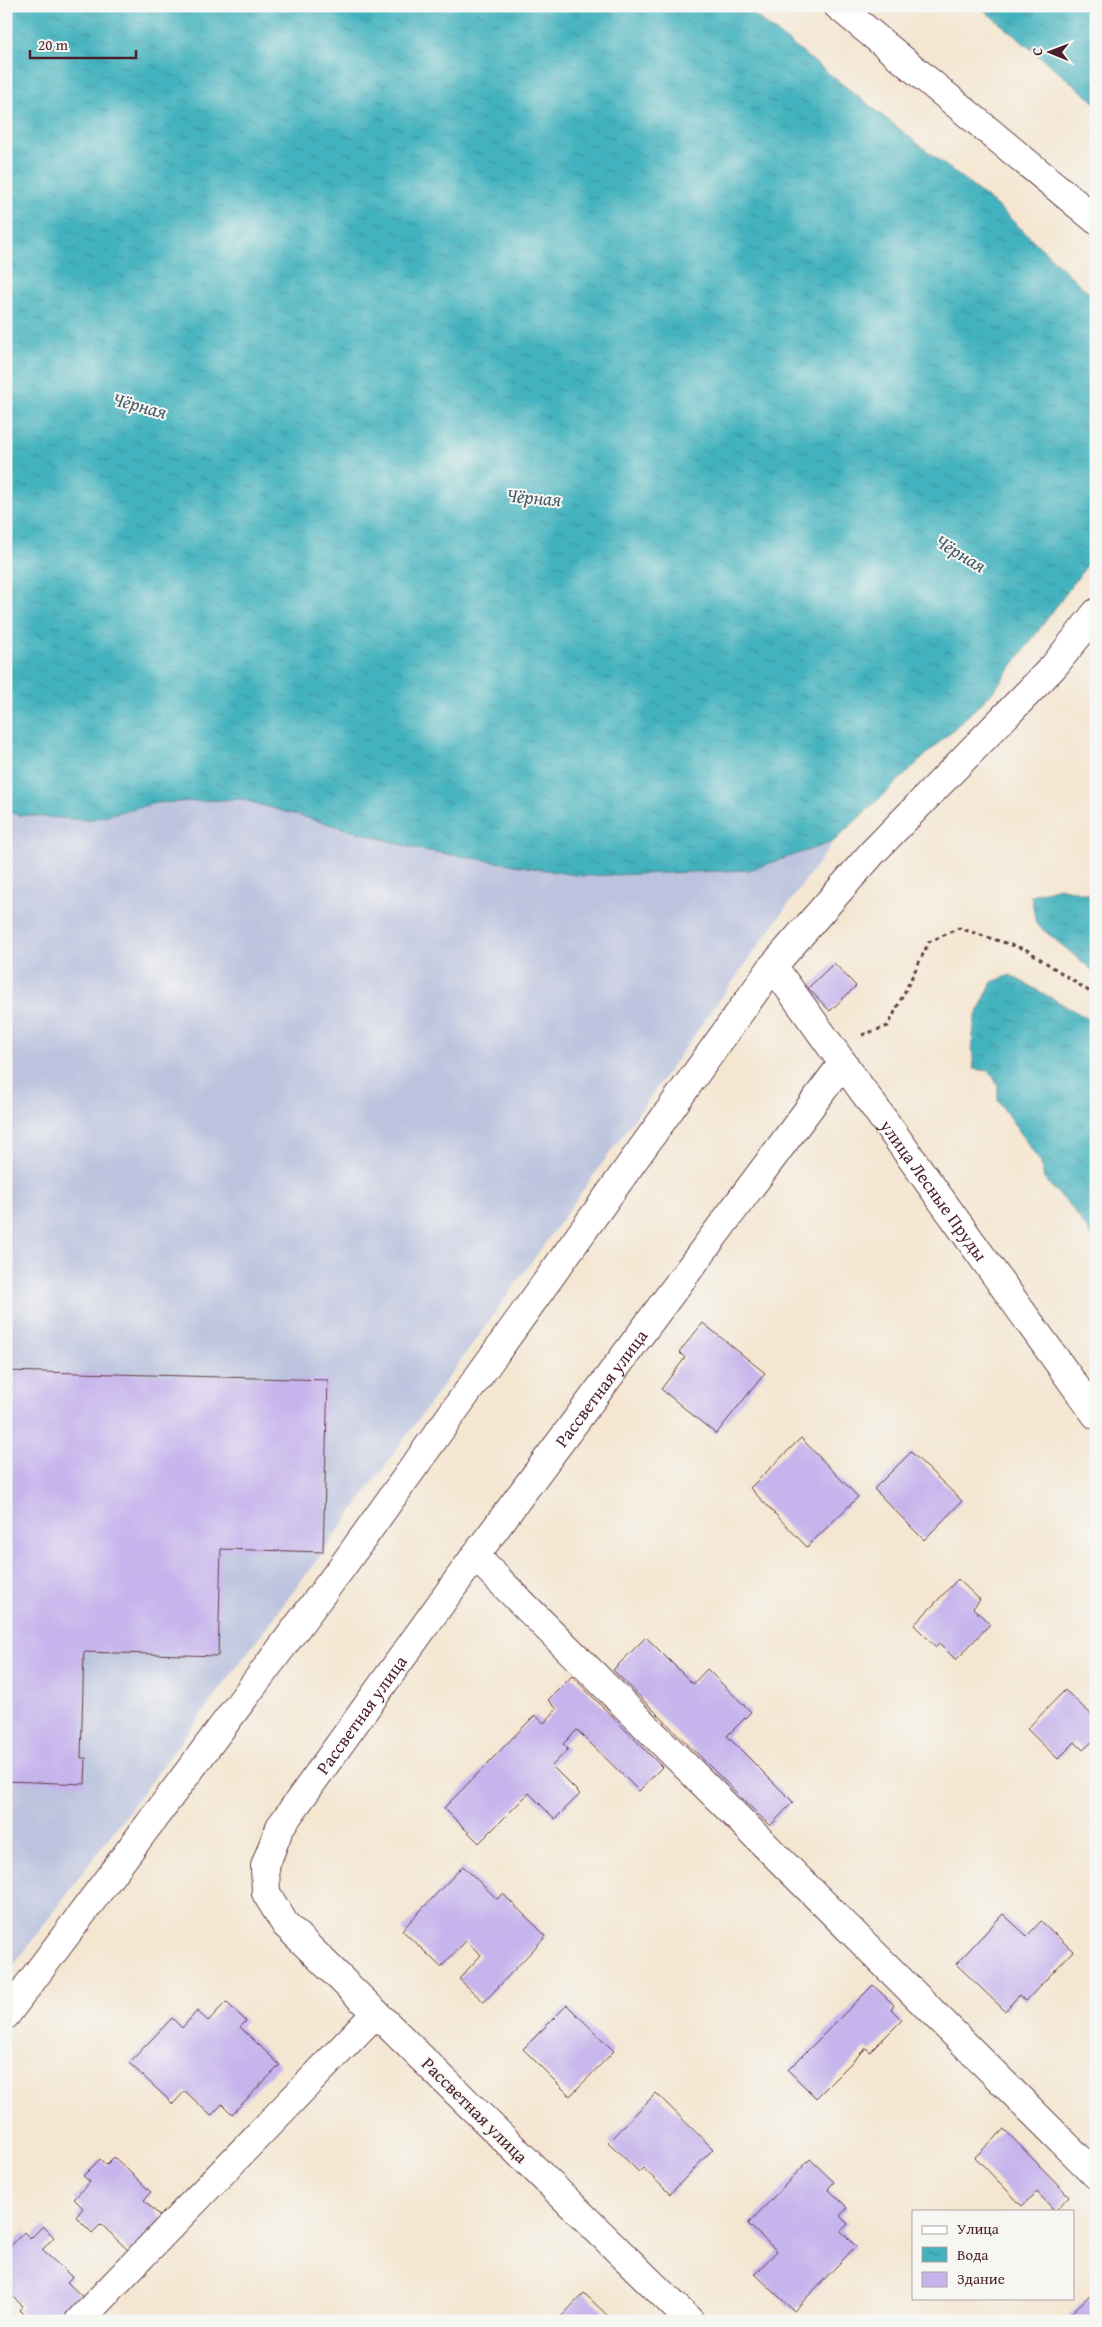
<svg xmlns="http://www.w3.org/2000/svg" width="1102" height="2327" font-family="'Gentium Book Plus',serif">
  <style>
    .industrial { fill: #bcc3de }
    .water { fill: url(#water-ripples); stroke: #466874 }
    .building { fill: #c6b4ec }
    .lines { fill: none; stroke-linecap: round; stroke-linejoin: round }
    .street-casing { stroke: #643d44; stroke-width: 30 }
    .path { stroke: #643d44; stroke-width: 3; stroke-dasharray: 4 4; stroke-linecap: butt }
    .street { stroke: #fff; stroke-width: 28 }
    .labels { text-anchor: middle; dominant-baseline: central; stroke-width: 4; stroke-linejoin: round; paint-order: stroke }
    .street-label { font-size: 18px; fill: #4a1f2b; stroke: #f6f6f2 }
    .water-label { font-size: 19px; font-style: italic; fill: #475a66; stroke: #f6f6f2 }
  </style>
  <defs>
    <pattern id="water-ripples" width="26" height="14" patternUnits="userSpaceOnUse" patternTransform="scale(1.25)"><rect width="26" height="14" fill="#43b2be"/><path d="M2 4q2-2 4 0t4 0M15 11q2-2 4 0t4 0" fill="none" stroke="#3a909b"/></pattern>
  </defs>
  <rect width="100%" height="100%" fill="#f6f6f2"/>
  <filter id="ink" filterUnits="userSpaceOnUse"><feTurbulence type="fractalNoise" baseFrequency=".02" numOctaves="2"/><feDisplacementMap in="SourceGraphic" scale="10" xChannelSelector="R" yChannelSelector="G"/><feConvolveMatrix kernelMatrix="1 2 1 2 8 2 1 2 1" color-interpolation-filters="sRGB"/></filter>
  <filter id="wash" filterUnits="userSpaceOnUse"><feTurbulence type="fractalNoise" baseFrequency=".0096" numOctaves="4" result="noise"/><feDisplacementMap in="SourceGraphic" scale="20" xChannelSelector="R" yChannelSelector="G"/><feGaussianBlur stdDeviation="1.12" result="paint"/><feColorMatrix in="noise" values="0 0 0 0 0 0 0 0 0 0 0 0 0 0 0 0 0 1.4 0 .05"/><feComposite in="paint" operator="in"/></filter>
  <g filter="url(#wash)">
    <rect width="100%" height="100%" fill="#f4e6d1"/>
    <!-- industrial -->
    <polygon class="industrial" points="240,799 417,849 749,870 833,842 323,1552 6,1975 6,811 19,815 88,820 155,803"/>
    <!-- water -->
    <g class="water">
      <polygon points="6,6 743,6 996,205 1096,300 1096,553 992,693 833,842 749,870 582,876 417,849 240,799 155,803 88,820 19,815 6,811"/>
      <polygon points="979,6 1096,6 1096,103"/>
      <polygon points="1059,887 1096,896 1096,973 1036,924 1031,895"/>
      <polygon points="1010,975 1096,1023 1096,1242 1071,1207 1044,1179 1041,1163 998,1101 998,1086 990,1071 974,1069 972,1045 975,1018 992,982"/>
    </g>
    <g id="blocks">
      <!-- building -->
      <g class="building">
        <polygon points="834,963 856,986 830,1011 808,988"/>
        <polygon points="703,1323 765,1373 716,1434 661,1389 685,1358 679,1352"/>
        <polygon points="6,1371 328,1380 323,1552 221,1549 218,1656 84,1652 81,1758 86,1758 85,1784 6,1781"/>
        <polygon points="801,1438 858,1497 807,1547 750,1488"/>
        <polygon points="911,1452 962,1501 924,1540 874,1489"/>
        <polygon points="958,1579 980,1600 973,1608 990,1624 956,1660 939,1643 936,1647 914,1625"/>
        <polygon points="646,1637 693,1684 707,1669 751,1712 727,1736 793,1802 770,1826 613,1670"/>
        <polygon points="572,1676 662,1767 639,1791 577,1730 563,1744 568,1749 552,1766 580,1794 555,1819 529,1793 479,1843 444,1808 535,1715 544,1723 557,1709 548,1700"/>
        <polygon points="1065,1690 1096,1719 1096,1738 1083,1750 1075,1742 1058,1759 1027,1729"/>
        <polygon points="463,1866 497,1899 503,1894 546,1936 484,2002 459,1979 481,1955 466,1941 441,1967 402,1930"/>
        <polygon points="1003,1914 1027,1936 1041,1921 1073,1951 1026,2001 1019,1995 1005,2011 956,1964"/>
        <polygon points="873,1985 894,2005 891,2009 902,2020 870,2052 866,2048 816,2098 788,2070"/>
        <polygon points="226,2002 246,2021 240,2027 280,2065 232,2114 222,2104 211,2116 185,2091 173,2104 129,2063 172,2018 182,2028 197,2011 208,2021"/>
        <polygon points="567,2005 614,2051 570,2096 523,2049"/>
        <polygon points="656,2093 713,2149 670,2194 643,2168 639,2172 608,2142"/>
        <polygon points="1004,2129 1069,2196 1055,2211 1037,2192 1022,2206 975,2157"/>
        <polygon points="114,2157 151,2192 144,2200 167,2223 135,2257 101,2224 92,2233 76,2217 83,2208 74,2199 90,2182 83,2176 100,2159 106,2165"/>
        <polygon points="810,2159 834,2182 828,2189 847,2207 840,2216 848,2224 841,2231 856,2246 794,2311 755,2274 777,2251 748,2224"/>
        <polygon points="43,2226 54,2237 42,2250 72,2277 67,2282 88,2302 70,2321 35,2321 29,2316 27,2318 19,2310 23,2306 6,2291 6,2251 24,2232 30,2239"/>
        <polygon points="1096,2289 1096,2321 1065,2321 1064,2320"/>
        <polygon points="584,2293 609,2317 605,2321 557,2321"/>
      </g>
    </g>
  </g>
  <g filter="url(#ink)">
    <use href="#blocks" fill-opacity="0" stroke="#643d44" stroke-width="1"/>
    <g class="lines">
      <defs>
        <g id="street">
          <polyline points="838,6 1096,220"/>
          <path id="s1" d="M773 966 1096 1415"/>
          <polyline points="475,1556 1096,2175"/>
          <polyline points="6,2015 342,1567 773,966 873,852 1054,666 1096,613"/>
          <polyline points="79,2321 376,2013"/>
          <path id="s2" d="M690 2321 285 1924 266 1893 265 1866 280 1827 475 1556 843 1063"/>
        </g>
      </defs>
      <!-- street casing -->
      <use href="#street" class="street-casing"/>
      <!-- path -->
      <polyline class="path" points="862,1035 888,1026 929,942 959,928 1027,950 1096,996"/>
      <!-- street -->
      <use href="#street" class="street"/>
    </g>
  </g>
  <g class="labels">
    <!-- street labels -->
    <g class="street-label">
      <text stroke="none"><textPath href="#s1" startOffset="276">улица Лесные Пруды</textPath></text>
      <text stroke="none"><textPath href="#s2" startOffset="1216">Рассветная улица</textPath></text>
      <text stroke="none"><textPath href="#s2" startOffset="811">Рассветная улица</textPath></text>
      <text transform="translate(475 2110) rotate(45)">Рассветная улица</text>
    </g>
    <!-- water labels -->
    <g class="water-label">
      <text transform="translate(140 405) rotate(15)">Чёрная</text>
      <text transform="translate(534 497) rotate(5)">Чёрная</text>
      <text transform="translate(961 553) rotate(31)">Чёрная</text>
    </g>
  </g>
  <!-- margin -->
  <rect width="1102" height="2327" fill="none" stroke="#f6f6f2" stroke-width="25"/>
  <!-- legend -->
  <rect x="912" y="2210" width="162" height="90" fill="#f6f6f2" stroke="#b1a0a2"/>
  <rect x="922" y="2226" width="25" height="8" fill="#ffffff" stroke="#b1a0a2"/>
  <text x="957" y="2234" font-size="15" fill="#4a1f2b">Улица</text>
  <rect x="922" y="2247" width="25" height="15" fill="url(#water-ripples)" stroke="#b1a0a2"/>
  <text x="957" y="2260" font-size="15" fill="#4a1f2b">Вода</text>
  <rect x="922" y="2272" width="25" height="15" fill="#c6b4ec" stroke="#b1a0a2"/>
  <text x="957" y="2284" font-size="15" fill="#4a1f2b">Здание</text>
  <!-- north arrow -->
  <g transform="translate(1050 52) rotate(271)" stroke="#f6f6f2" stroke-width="4" paint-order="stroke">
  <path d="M0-4L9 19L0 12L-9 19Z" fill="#4a1f2b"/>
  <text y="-8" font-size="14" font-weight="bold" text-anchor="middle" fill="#4a1f2b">С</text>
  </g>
  <!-- scale -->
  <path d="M30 50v8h106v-8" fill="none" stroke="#4a1f2b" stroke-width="2.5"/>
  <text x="38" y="50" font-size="15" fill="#4a1f2b" stroke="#f6f6f2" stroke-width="4" paint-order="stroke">20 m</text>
</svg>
